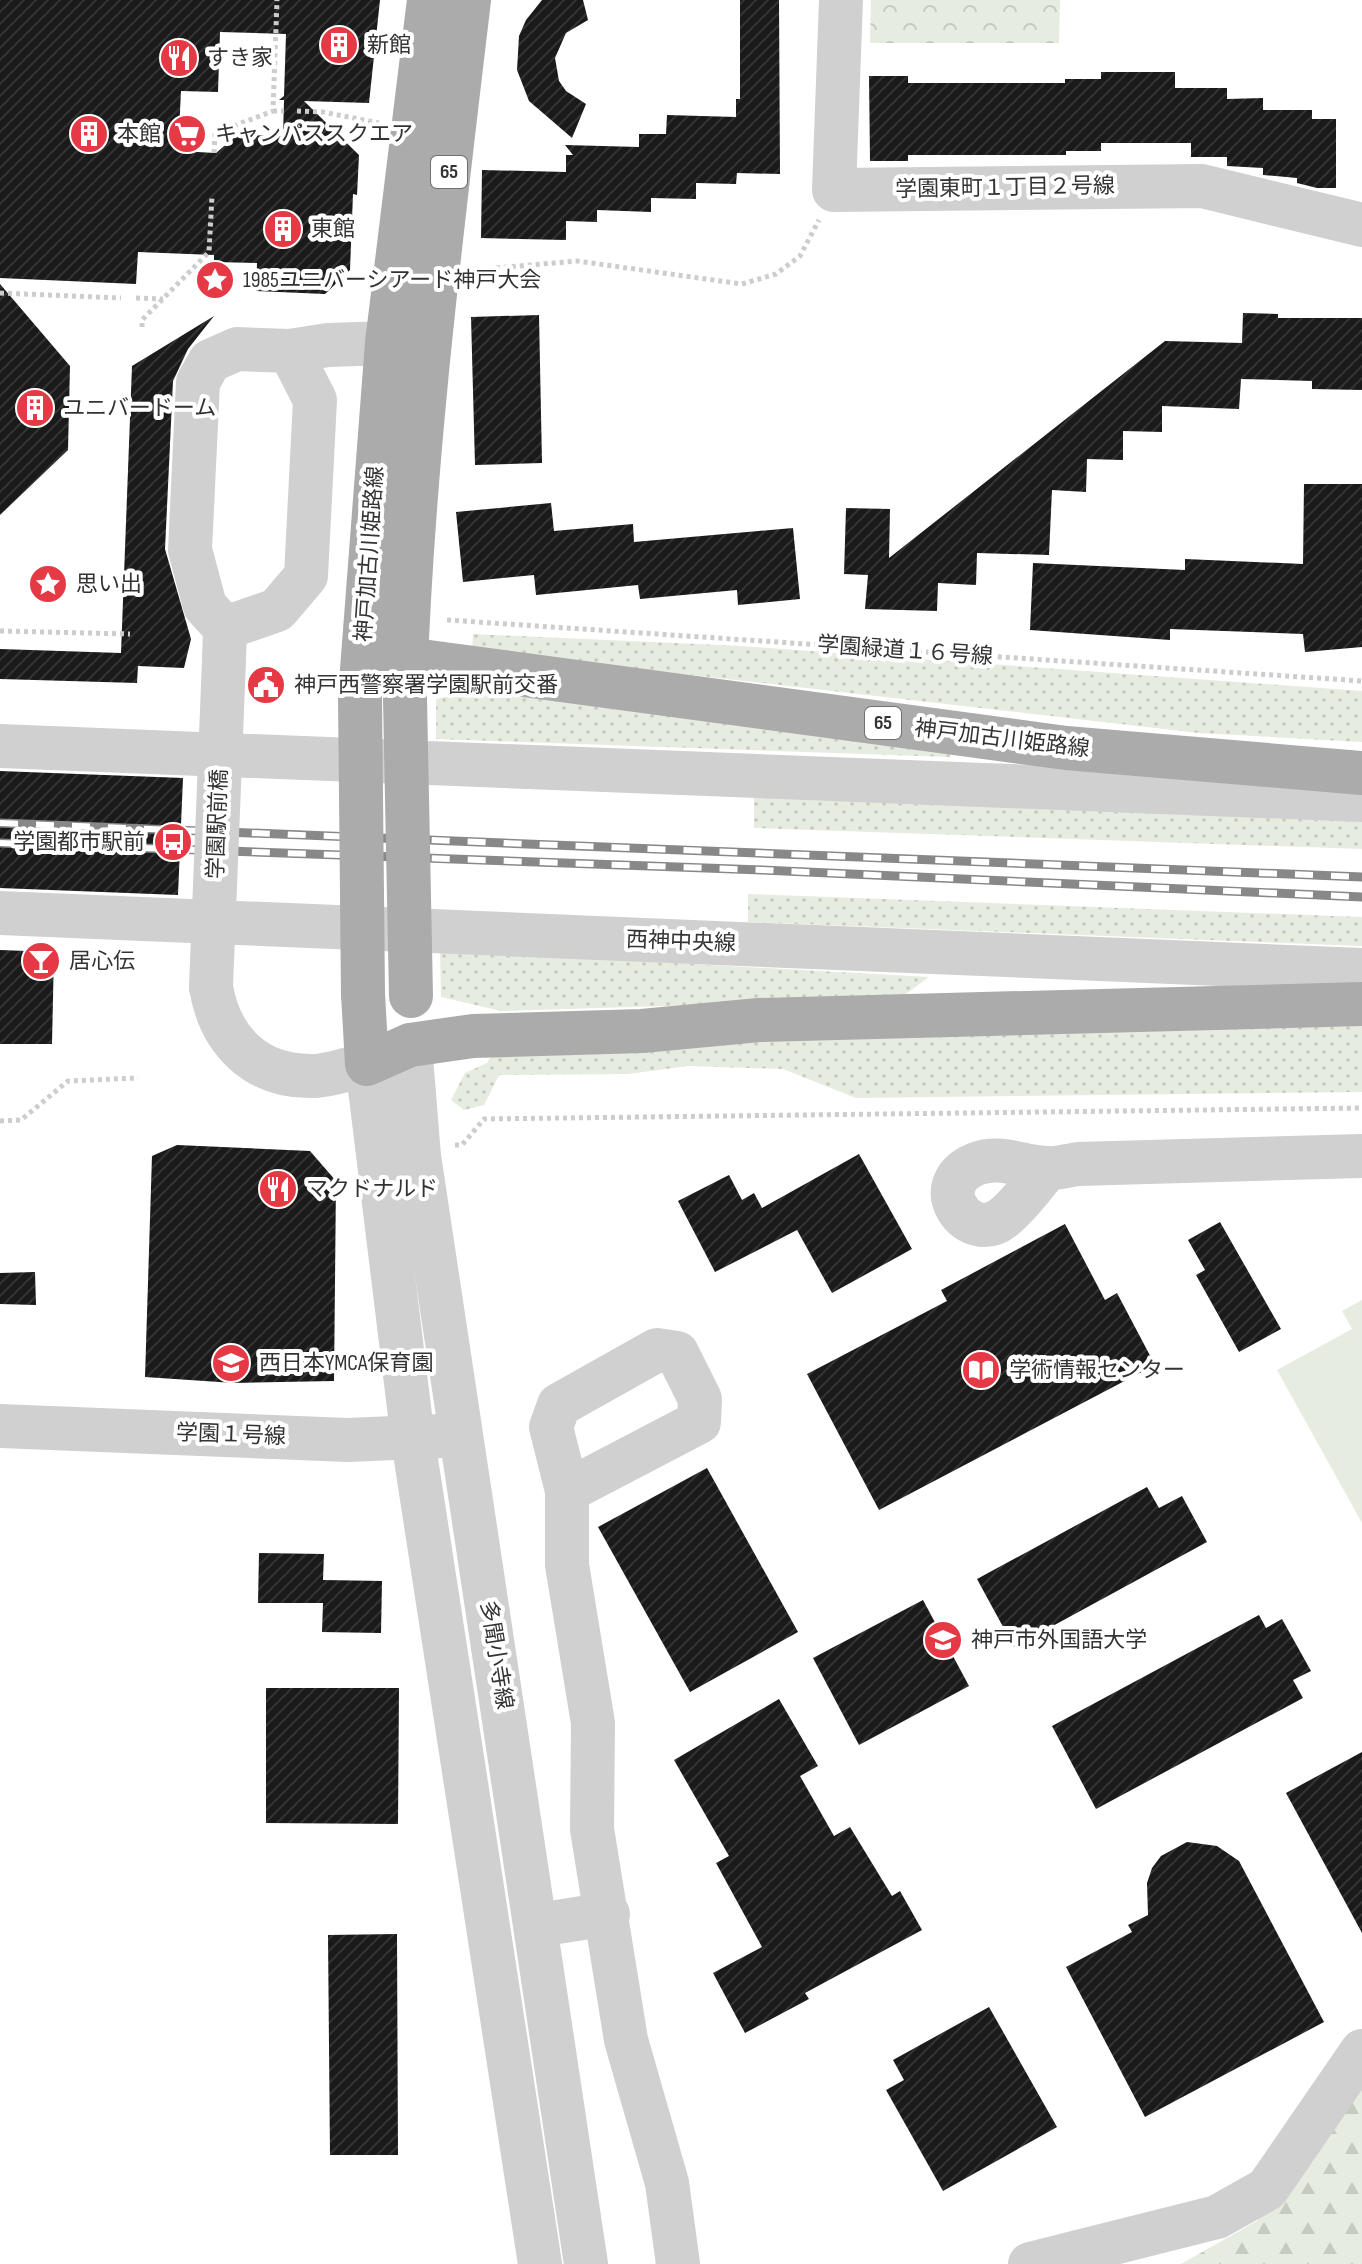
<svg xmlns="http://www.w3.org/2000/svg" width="1362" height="2264" font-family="'Sofia Sans Condensed','Noto Sans JP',sans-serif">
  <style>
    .grass { fill: url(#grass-dots) }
    .forest { fill: url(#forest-firs) }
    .park { fill: url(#park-crowns) }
    .pitch { fill: #e6ecdf }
    .building { fill: url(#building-hatch); fill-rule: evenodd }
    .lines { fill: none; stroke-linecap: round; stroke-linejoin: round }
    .path { stroke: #cdcdcd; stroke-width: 5; stroke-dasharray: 4 4; stroke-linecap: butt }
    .minor { stroke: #d0d0d0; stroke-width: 44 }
    .major { stroke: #ababab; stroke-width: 44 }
    .rail-casing { stroke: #888; stroke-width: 9 }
    .rail { stroke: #fff; stroke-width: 6; stroke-dasharray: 18; stroke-linecap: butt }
    .minor-bridge { stroke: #d0d0d0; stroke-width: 44 }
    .major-bridge { stroke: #ababab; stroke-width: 44 }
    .labels { text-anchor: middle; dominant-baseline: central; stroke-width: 8; stroke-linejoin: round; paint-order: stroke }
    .shield { fill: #fff; stroke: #707070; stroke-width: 2 }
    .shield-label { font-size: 20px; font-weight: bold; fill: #333 }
    .poi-label { font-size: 22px; fill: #333; stroke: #fff; text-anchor: start }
    .street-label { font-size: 22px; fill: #333; stroke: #fff }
  </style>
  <defs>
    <pattern id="grass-dots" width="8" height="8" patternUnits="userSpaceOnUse" patternTransform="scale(2)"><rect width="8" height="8" fill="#e6ecdf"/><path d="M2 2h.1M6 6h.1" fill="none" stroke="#c6cbc0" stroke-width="1.8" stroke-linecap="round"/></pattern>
    <pattern id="forest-firs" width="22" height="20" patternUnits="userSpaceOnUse" patternTransform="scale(2)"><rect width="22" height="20" fill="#e6ecdf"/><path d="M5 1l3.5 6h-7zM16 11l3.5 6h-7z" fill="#c6cbc0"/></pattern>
    <pattern id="park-crowns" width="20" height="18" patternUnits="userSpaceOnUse" patternTransform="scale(2)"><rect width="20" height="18" fill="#e6ecdf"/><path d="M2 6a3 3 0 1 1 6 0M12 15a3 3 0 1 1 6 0" fill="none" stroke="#c6cbc0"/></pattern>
    <pattern id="building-hatch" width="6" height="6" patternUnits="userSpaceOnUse" patternTransform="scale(2)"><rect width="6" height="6" fill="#1a1a1a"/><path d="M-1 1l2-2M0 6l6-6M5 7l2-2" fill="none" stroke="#333"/></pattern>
  </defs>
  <rect width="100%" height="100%" fill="#fff"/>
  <!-- grass -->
  <g class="grass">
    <polygon points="473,634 741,646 1362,691 1362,742 1199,733 472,650"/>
    <polygon points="465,680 950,744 950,757 436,739 436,699 465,693"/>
    <polygon points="754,794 1362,816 1362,849 754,828"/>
    <polygon points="748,894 1362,917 1362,946 748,922"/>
    <polygon points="440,950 929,977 899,999 501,1011 441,997"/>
    <polygon points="1362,1020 1362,1092 856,1098 783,1069 688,1066 628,1074 499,1075 484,1105 464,1110 451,1100 465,1073 487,1063 494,1050 706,1035"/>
  </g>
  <!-- forest -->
  <polygon class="forest" points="1362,2082 1362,2264 1181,2264 1257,2221"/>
  <!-- park -->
  <polygon class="park" points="871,0 1060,0 1059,43 870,43"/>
  <!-- pitch -->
  <polygon class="pitch" points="1362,1300 1362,1523 1277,1370 1352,1329 1342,1311"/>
  <!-- building -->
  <g class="building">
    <path d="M0 0H380L369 103 304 101 359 155 357 195 353 194 350 270 325 294 256 291 257 263 214 262V255L138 252 136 284 0 278ZM220 32 286 34 284 96 279 100H284L283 136 237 135 216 153 178 151 181 91 218 92Z"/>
    <polygon points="542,0 583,0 588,20 566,33 555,58 559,81 566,91 586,104 572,138 529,101 517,70 519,36 526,20"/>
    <polygon points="740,0 779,0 780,174 737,173 736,184 696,183 696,199 651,198 651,212 597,210 597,222 566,221 566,240 481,238 482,170 566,172 566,155 573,155 565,145 639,147 639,134 666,134 667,115 736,117 736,99 740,99"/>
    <polygon points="1101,72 1175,72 1175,88 1227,88 1227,99 1263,98 1263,110 1312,110 1312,119 1336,119 1336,188 1317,188 1297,183 1297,178 1263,175 1263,168 1227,166 1227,157 1191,157 1191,143 1101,143 1101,151 1066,151 1066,155 908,155 908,161 870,161 869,76 908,76 908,83 1065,83 1065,79 1101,79"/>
    <polygon points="0,284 70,366 68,450 0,515"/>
    <polygon points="1243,313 1278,314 1278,318 1362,318 1362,390 1312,389 1312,381 1241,379 1239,409 1162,406 1162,432 1123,431 1123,460 1087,459 1086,492 1052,490 1049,555 977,553 976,585 938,583 937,611 865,609 868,575 844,574 846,508 890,509 889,558 1165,341 1242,343"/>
    <polygon points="539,315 542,463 475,465 471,317"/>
    <polygon points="214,316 188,349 173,381 165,549 191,639 184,668 138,666 137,683 0,679 0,649 121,653 132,366"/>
    <polygon points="1304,484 1362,484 1362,647 1305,652 1303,634 1170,629 1170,640 1030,630 1033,563 1185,570 1185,559 1303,564"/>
    <polygon points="551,503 554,531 633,524 634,542 793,528 800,599 738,605 737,590 640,599 638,585 536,595 534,575 463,582 456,512"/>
    <polygon points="0,771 183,778 178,895 0,888"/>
    <polygon points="0,950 54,952 52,1044 0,1044"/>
    <polygon points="177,1145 310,1151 336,1181 334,1381 234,1383 145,1377 152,1156"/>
    <polygon points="859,1154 912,1249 832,1293 797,1230 715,1272 678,1201 729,1175 742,1200 754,1193 762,1208"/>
    <polygon points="1220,1222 1281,1329 1239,1352 1196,1275 1205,1270 1188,1240"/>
    <polygon points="1065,1224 1105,1300 1117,1293 1155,1365 879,1510 807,1374 947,1301 941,1290"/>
    <polygon points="35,1272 36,1305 0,1304 0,1273"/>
    <polygon points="707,1468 798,1632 690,1692 598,1527"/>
    <polygon points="1147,1487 1159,1508 1182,1496 1207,1542 1014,1647 977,1579"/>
    <polygon points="259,1553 324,1554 323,1580 382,1581 381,1633 322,1632 323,1603 258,1603"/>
    <polygon points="923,1600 969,1686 859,1745 813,1658"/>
    <polygon points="1259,1615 1266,1628 1282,1619 1311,1671 1293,1680 1303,1698 1096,1809 1052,1726"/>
    <polygon points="266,1688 399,1688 398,1824 266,1823"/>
    <polygon points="779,1699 818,1766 800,1776 834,1836 850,1827 892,1896 900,1891 922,1930 805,1993 809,1999 745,2033 713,1973 762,1947 716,1863 729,1856 674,1760"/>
    <polygon points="1362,1752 1362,1933 1286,1793"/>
    <polygon points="1187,1842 1217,1846 1239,1861 1324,2022 1145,2117 1066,1967 1132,1932 1128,1925 1148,1915 1147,1883 1152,1868 1161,1856"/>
    <polygon points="397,1934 398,2155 330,2155 328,1935"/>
    <polygon points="989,2007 1057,2127 943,2191 886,2090 904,2080 893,2060"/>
  </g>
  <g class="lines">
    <!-- path -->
    <g class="path">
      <polyline points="273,111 284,111"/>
      <polyline points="297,111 323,112 379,123"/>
      <polyline points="214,153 215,133 273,111 277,0"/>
      <polyline points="472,270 577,261 742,284 776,274 800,256 819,220"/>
      <polyline points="0,293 121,298"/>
      <polyline points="136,298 163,299"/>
      <polyline points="142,327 142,320 209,252 212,196"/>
      <polyline points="447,620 1362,681"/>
      <polyline points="0,631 130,634"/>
      <polyline points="0,1121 21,1120 68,1081 138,1078"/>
      <polyline points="455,1145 462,1145 484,1119 1362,1108"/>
    </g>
    <!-- minor -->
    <g class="minor">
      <polyline points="841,0 834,190 1202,186 1362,225"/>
      <polyline points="225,628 277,610 306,576 315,400 290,351"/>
      <polyline points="224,660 225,628 205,606 190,550 198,382 210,361 237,349 290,351 328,345 387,343"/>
      <polyline points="0,746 1362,800"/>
      <polyline points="0,913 1362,970"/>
      <path d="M211 987C220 1041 256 1077 312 1076 330 1076 350 1068 367 1064L413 1440 540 2264"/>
      <polyline points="410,1045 419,1156 586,2264"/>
      <path d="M1048 1168C1034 1184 1020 1205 1003 1218 969 1245 925 1185 976 1164 1000 1154 1024 1168 1048 1168 1058 1169 1069 1165 1078 1164L1362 1156"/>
      <polyline points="0,1426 348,1440 440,1436"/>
      <polyline points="567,1491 551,1427 559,1405 657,1350 677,1353 700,1399 699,1422 567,1491 567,1565 593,1723 592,1829 626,2040 667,2183 678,2264"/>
      <polyline points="538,1925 608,1914"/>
      <polyline points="1030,2264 1217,2217 1267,2189 1362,2051"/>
    </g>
    <!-- major -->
    <g class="major">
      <polyline points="406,659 1066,748 1362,773"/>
      <path d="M405 686C413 456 442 228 469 0"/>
      <polyline points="360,696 387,343 429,0"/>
      <polyline points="363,994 367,1064 410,1045 473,1036 642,1031 759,1020 1362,1004"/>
    </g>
    <defs>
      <g id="rail">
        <polyline points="0,823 1362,877"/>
        <polyline points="0,843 762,870 1362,897"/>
      </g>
    </defs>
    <!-- rail casing -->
    <use href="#rail" class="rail-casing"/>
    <!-- rail -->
    <use href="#rail" class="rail"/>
    <!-- minor-bridge -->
    <polyline class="minor-bridge" points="211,987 224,660"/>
    <!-- major-bridge -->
    <g class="major-bridge">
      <polyline points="360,696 363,994"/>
      <polyline points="405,698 411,996"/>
    </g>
  </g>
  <!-- icons -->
  <defs>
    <symbol id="building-disc" viewBox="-11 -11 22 22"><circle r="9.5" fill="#e63946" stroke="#fff"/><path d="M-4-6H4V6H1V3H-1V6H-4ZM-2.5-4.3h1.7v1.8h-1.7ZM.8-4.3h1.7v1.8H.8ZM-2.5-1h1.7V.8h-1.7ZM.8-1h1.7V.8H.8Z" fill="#fff"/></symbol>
    <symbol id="restaurant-disc" viewBox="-11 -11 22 22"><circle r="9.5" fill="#e63946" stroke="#fff"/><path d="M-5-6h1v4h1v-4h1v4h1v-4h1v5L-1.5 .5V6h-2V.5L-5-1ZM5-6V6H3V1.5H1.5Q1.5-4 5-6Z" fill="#fff"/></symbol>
    <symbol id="supermarket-disc" viewBox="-11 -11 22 22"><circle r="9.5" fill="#e63946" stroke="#fff"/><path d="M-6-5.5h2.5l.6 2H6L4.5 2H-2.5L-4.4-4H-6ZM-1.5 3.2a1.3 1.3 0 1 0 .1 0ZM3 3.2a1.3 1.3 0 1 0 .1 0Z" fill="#fff"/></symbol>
    <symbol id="sight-disc" viewBox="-11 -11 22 22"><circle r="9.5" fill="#e63946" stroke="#fff"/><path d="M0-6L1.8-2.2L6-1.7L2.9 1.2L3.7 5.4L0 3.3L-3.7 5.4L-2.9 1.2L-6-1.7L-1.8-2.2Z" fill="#fff"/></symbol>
    <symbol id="civic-disc" viewBox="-11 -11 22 22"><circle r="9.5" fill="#e63946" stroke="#fff"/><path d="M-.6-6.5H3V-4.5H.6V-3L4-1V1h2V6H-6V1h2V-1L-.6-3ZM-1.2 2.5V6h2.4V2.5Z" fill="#fff"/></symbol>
    <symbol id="bus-disc" viewBox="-11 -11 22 22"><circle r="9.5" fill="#e63946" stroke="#fff"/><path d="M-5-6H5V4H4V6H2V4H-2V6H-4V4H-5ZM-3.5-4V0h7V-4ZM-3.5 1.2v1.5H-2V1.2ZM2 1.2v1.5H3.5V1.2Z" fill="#fff"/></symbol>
    <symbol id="bar-disc" viewBox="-11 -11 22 22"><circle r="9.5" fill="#e63946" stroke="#fff"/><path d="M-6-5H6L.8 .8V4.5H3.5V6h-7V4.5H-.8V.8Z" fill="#fff"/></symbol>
    <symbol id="school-disc" viewBox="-11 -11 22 22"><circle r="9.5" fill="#e63946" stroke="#fff"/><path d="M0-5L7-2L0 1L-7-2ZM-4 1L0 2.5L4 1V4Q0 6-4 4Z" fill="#fff"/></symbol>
    <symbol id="library-disc" viewBox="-11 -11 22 22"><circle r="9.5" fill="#e63946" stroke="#fff"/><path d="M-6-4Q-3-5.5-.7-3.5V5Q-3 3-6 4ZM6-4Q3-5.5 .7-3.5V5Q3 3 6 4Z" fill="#fff"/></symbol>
    <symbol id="university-disc" viewBox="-11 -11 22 22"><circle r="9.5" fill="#e63946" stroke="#fff"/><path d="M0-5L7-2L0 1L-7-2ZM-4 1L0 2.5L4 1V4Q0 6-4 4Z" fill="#fff"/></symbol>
  </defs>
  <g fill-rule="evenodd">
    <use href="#building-disc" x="317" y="23" width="44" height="44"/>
    <use href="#restaurant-disc" x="157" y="36" width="44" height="44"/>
    <use href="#building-disc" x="67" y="112" width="44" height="44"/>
    <use href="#supermarket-disc" x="165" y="112" width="44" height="44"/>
    <use href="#building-disc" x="261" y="207" width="44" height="44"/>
    <use href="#sight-disc" x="193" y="258" width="44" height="44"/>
    <use href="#building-disc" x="13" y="386" width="44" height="44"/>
    <use href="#sight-disc" x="26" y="562" width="44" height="44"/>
    <use href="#civic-disc" x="244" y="663" width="44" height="44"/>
    <use href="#bus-disc" x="151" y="820" width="44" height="44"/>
    <use href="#bar-disc" x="19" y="939" width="44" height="44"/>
    <use href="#restaurant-disc" x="256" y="1167" width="44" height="44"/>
    <use href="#school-disc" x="209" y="1341" width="44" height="44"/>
    <use href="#library-disc" x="959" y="1348" width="44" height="44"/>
    <use href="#university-disc" x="921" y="1618" width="44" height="44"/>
  </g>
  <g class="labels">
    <!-- shield labels -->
    <g class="shield">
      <rect x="431" y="156" width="36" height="32" rx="6"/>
      <rect x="865" y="707" width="36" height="32" rx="6"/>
    </g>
    <g class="shield-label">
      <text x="449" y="172">65</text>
      <text x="883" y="723">65</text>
    </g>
    <!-- poi labels -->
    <g class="poi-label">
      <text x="367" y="45">新館</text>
      <text x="207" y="58">すき家</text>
      <text x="117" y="134">本館</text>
      <text x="215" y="134">キャンパススクエア</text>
      <text x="311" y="229">東館</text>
      <text x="243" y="280">1985ユニバーシアード神戸大会</text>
      <text x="63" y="408">ユニバードーム</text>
      <text x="76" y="584">思い出</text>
      <text x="294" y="685">神戸西警察署学園駅前交番</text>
      <text x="145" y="842" text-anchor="end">学園都市駅前</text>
      <text x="69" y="961">居心伝</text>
      <text x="306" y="1189">マクドナルド</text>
      <text x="259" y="1363">西日本YMCA保育園</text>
      <text x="1009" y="1370">学術情報センター</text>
      <text x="971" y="1640">神戸市外国語大学</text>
    </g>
    <!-- street labels -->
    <g class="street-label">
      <text transform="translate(1005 188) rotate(-1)">学園東町１丁目２号線</text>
      <text transform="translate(370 554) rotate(-86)">神戸加古川姫路線</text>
      <text transform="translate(905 651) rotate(4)">学園緑道１６号線</text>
      <text transform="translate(1002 739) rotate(7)">神戸加古川姫路線</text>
      <text transform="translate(218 824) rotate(-88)">学園駅前橋</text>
      <text transform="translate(681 942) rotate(2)">西神中央線</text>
      <text transform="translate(231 1435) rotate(2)">学園１号線</text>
      <text transform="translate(496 1655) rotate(81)">多聞小寺線</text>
    </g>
  </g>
</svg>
